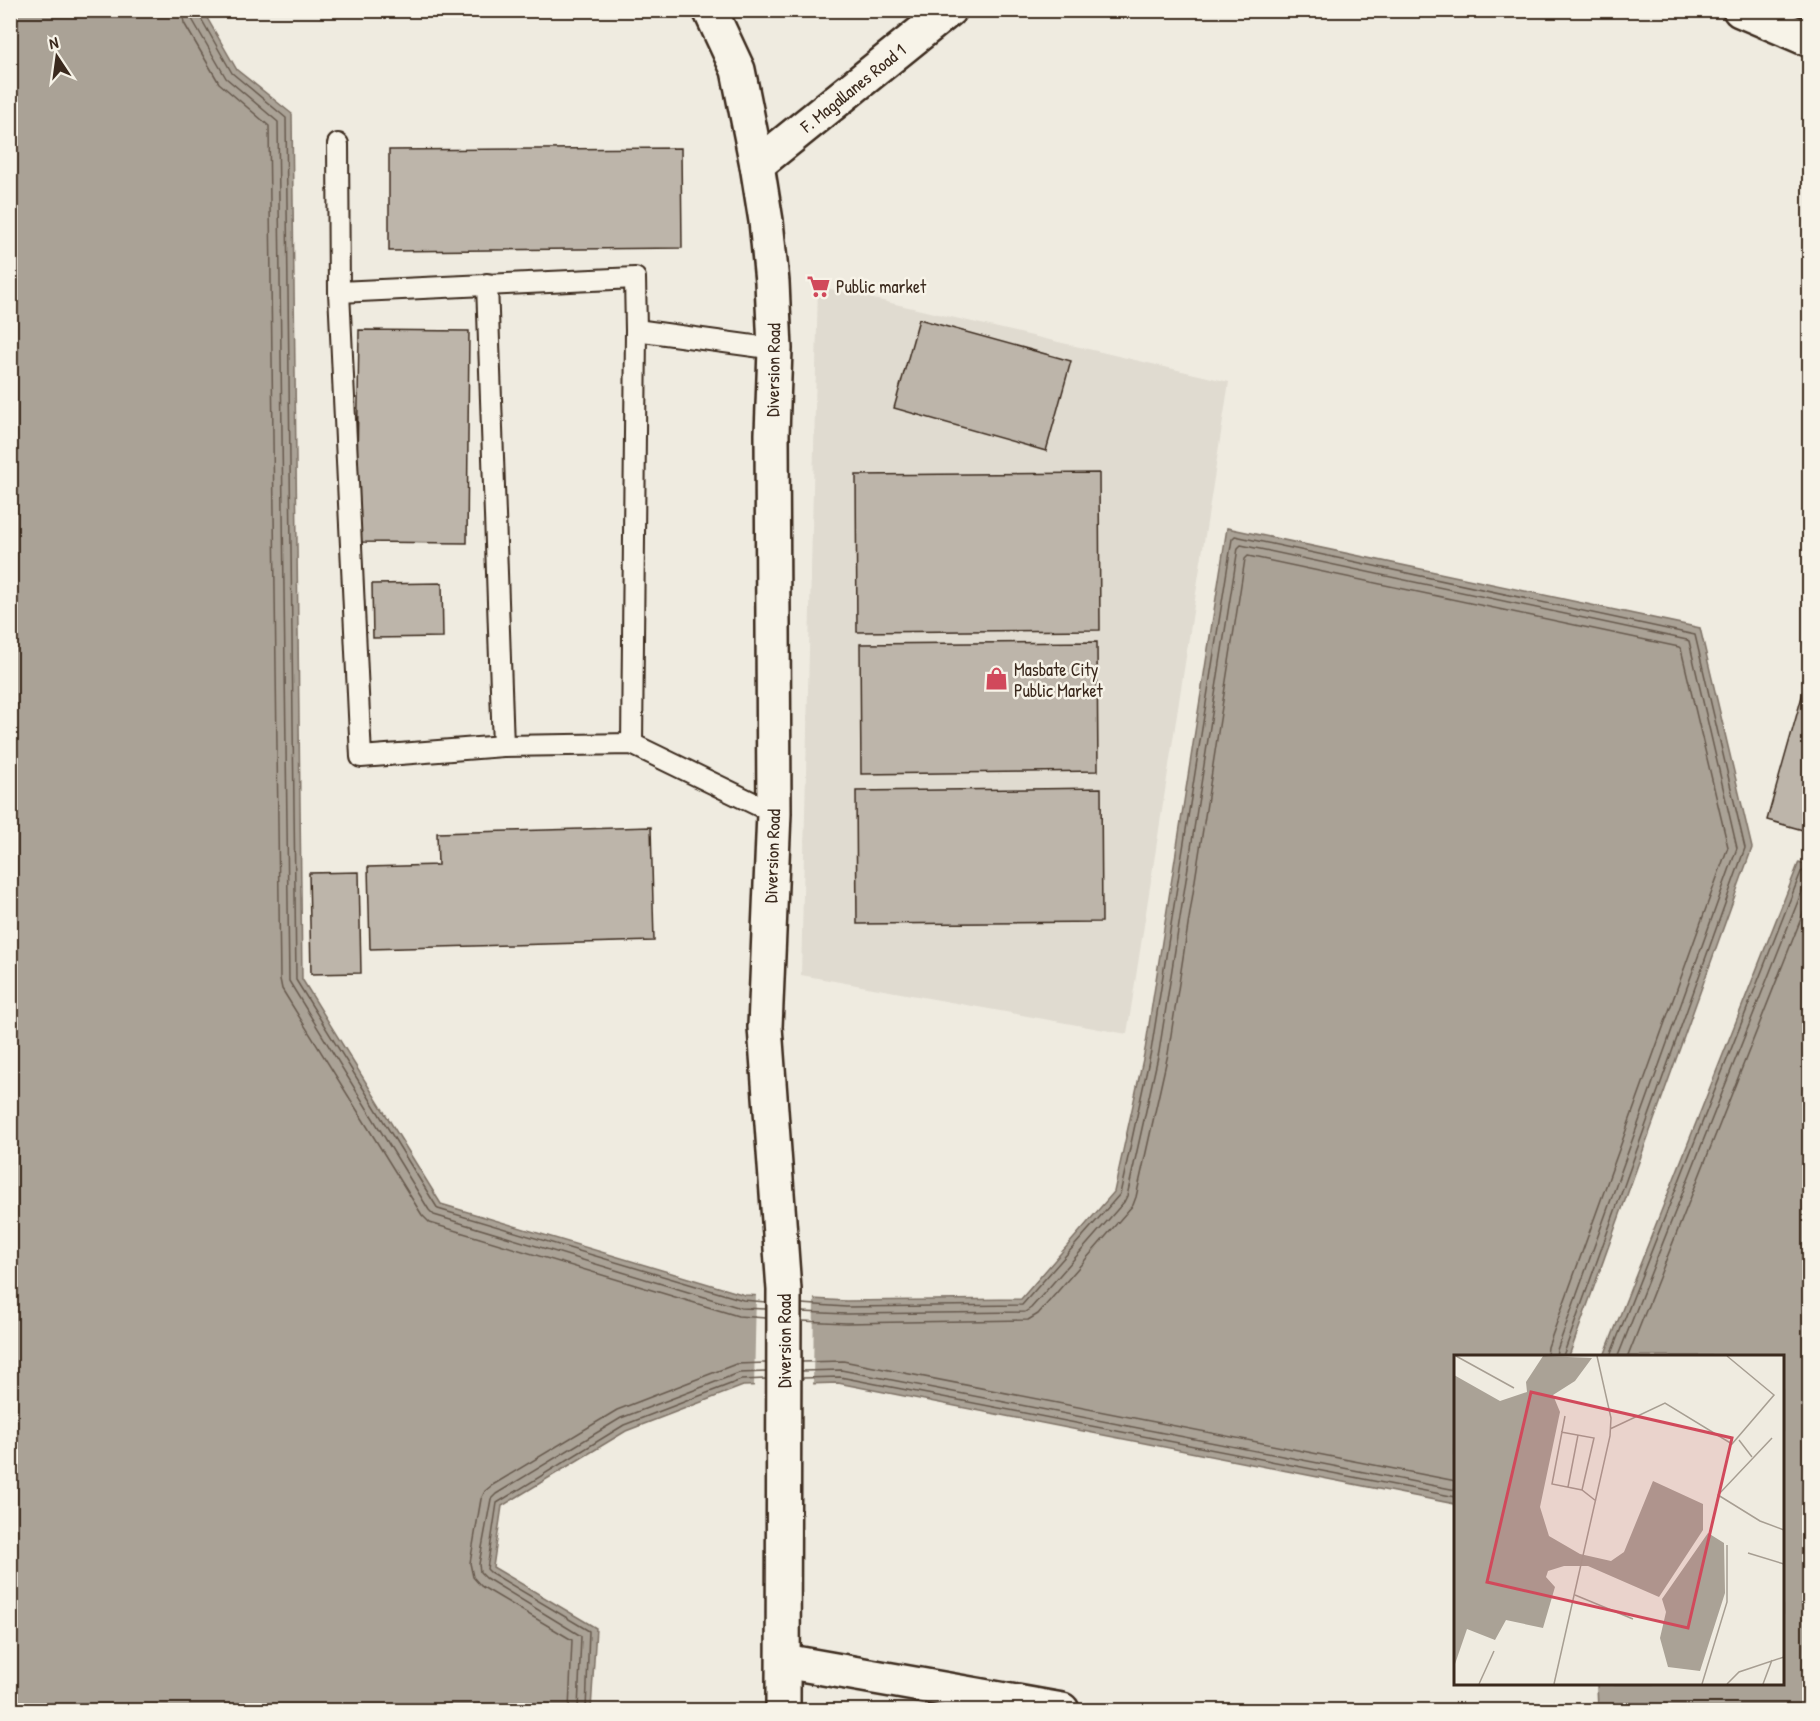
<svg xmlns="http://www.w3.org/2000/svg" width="1820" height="1721" font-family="'Patrick Hand',sans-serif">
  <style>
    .built { fill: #e0dbd0 }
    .water { fill: #aaa296; stroke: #7e7266; stroke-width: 1.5 }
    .pier { fill: #efebe0 }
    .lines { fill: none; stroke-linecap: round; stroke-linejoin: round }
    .shore { stroke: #675a4e; stroke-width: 1.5 }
    .building { fill: #bdb5aa; stroke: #3b2a1e; stroke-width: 1.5 }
    .lane-casing { stroke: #3b2a1e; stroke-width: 24 }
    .street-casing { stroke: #3b2a1e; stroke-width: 38 }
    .secondary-casing { stroke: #3b2a1e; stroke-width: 38 }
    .lane { stroke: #f7f3e8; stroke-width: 20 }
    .street { stroke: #f7f3e8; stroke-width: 33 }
    .secondary { stroke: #f7f3e8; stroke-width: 33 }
    .labels { text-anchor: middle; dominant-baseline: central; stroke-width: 5; stroke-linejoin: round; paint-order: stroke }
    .street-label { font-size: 18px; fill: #3b2a1e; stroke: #f7f3e8 }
    .poi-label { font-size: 18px; fill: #3b2a1e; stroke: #f7f3e8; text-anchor: start }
    .inset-road { fill: none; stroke: #a79e92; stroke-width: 1.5 }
    .view { fill: #d1495b; fill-opacity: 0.15; stroke: #d1495b; stroke-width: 3 }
    .inset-edge { fill: none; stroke: #3b2a1e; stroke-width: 3 }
  </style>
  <rect width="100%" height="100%" fill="#efebe0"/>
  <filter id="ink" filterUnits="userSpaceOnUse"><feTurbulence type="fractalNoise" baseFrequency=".0167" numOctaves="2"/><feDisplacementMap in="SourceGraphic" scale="12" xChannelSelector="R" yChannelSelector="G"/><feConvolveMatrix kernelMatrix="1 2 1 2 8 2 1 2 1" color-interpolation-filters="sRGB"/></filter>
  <g filter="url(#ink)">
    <!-- built -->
    <polygon class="built" points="818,286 1229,382 1127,1034 801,975"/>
    <!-- water -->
    <g class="water">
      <polygon points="11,11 203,11 237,70 292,114 302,979 441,1204 745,1295 846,1301 1021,1299 1114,1192 1145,1050 1227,528 1700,628 1752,848 1569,1356 1456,1356 1455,1504 838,1383 743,1386 626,1431 502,1506 493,1567 596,1628 591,1710 11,1710"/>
      <polygon points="1799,862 1810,866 1809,1710 1598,1710 1597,1684 1782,1684 1782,1356 1604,1356"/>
    </g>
    <!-- pier -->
    <polygon class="pier" points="756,1292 814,1296 813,1387 754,1388"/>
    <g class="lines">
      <!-- shore -->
      <g class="shore">
        <polyline points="182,10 184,23 219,83 269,126 280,979 282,989 422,1215 430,1223 738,1316 766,1318"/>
        <polyline points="191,10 192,19 226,78 278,122 289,981 429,1210 434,1215 741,1308 766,1309"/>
        <polyline points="198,10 199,15 232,73 286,118 296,980 438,1209 743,1300 766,1302"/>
        <polyline points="802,1304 846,1307 1022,1305 1120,1194 1151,1051 1232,539 1235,536 1695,635 1745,848 1563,1356"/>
        <polyline points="802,1312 846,1314 1025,1312 1031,1308 1124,1202 1127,1196 1159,1052 1238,548 1241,545 1687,640 1689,641 1737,848 1557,1350 1556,1356"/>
        <polyline points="802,1321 846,1323 1028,1320 1038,1314 1133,1205 1136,1197 1168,1054 1245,559 1248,556 1679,647 1681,649 1728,847 1548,1347 1547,1356"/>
        <polyline points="1610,1356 1801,872 1803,871 1810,871"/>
        <polyline points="1618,1356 1806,881 1810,879"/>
        <polyline points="1628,1356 1810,896"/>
        <polyline points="802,1362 843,1361 1456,1481"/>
        <polyline points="802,1371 841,1370 1456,1490"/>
        <polyline points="802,1378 840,1377 1456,1497"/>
        <polyline points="569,1710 572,1640 481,1586 473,1577 470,1563 481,1499 485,1491 491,1486 617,1410 736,1364 766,1363"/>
        <polyline points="578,1710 581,1636 486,1578 480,1572 479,1564 491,1499 496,1494 621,1418 739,1373 766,1372"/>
        <polyline points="586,1710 589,1631 490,1572 487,1569 497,1503 624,1425 741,1380 766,1379"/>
      </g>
    </g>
    <!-- building -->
    <g class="building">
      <polygon points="681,148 682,248 389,251 389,150"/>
      <polygon points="919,319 1071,361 1046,451 894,408"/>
      <polygon points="359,330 469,331 467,543 356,542"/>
      <polygon points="1099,473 1100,630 857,632 856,475"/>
      <polygon points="442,583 443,637 373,638 372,584"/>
      <polygon points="1097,642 1098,771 861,774 860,644"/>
      <polygon points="1808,675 1810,675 1810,832 1767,820"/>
      <polygon points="1101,788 1102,922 857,924 856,791"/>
      <polygon points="651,827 654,941 370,949 368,867 438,865 437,833"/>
      <polygon points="359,872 361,973 311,974 309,873"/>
    </g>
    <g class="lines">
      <defs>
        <g id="lane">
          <polyline points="338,144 339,292 361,757 503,746 632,744 774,813"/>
          <polyline points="487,284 503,746"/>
          <polyline points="339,292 635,278 636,330 632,744"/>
          <polyline points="636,330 775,349"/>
        </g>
        <g id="street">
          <polyline points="1740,10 1810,40"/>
          <polyline points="757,165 949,10"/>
          <polyline points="784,1661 1062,1710"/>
        </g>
        <polyline id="secondary" points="710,10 738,70 757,165 766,221 772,282 775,349 772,434 774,813 765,1027 784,1290 783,1710"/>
      </defs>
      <!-- lane casing -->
      <use href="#lane" class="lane-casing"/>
      <!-- street casing -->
      <use href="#street" class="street-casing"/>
      <!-- secondary casing -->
      <use href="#secondary" class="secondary-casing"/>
      <!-- lane -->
      <use href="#lane" class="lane"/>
      <!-- street -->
      <use href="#street" class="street"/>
      <!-- secondary -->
      <use href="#secondary" class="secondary"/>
    </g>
  </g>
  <!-- icons -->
  <defs>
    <symbol id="supermarket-bare" viewBox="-9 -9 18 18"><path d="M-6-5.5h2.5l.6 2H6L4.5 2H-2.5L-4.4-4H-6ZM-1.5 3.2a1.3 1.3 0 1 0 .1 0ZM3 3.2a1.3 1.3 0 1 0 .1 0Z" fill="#d1495b" stroke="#f7f3e8" stroke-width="2.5" paint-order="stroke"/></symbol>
    <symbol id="shop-bare" viewBox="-9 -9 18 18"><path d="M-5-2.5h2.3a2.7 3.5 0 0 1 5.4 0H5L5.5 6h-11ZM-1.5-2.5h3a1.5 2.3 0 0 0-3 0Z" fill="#d1495b" stroke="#f7f3e8" stroke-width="2.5" paint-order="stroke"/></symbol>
  </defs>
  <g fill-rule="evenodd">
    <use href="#supermarket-bare" x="802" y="270" width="33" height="33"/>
    <use href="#shop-bare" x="980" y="662" width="33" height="33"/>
  </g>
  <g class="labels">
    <!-- street labels -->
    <g class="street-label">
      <text transform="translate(853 88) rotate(-39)">F. Magallanes Road 1</text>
      <text transform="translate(773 370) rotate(-89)">Diversion Road</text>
      <text transform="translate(772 856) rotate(-88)">Diversion Road</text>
      <text transform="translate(784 1341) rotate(-90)">Diversion Road</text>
    </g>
    <!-- poi labels -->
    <g class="poi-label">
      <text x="836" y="286">Public market</text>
      <text x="1014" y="669">Masbate City<tspan x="1014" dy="21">Public Market</tspan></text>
    </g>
  </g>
  <!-- overview -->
  <g transform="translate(1454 1355)">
    <rect width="330" height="330" fill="#efebe0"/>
    <path d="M89 1 138 3 121 26 99 40 106 57 86 152 95 181 126 199 157 206 170 197 199 126 249 149V175L205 242 134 211H110L94 216 92 222 101 232 89 273 52 265 41 285 13 274 1 309 0 20 46 46 73 37 72 27ZM254 178 270 188 271 238 246 316 214 312 206 283 212 257 208 244Z" fill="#aaa296"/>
    <path class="inset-road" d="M2 1 60 33M111 61 98 129 128 135 142 146M156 74 211 48 278 89 320 40 273 1M107 77 140 83 128 135M318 83 264 140 306 166 330 175M285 85 298 102M114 132 124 80M294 198 330 209M121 240 179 264M25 329 40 296M100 329 156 81 157 63 143 1M248 329 273 247V190M273 329 285 317 330 302M309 329 318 305"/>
    <path class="view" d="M77 37 278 83 234 273 33 227Z"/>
    <rect width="330" height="330" class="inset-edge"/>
  </g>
  <!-- margin -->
  <rect width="1820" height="1721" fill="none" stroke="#f7f3e8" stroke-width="36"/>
  <rect x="18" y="18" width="1784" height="1685" fill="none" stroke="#3b2a1e" stroke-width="2" filter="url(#ink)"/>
  <!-- north arrow -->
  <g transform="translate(57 57) rotate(347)" stroke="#f7f3e8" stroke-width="4.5" paint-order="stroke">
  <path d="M0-4.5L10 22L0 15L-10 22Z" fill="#3b2a1e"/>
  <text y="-9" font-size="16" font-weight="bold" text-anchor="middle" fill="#3b2a1e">N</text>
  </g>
</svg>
